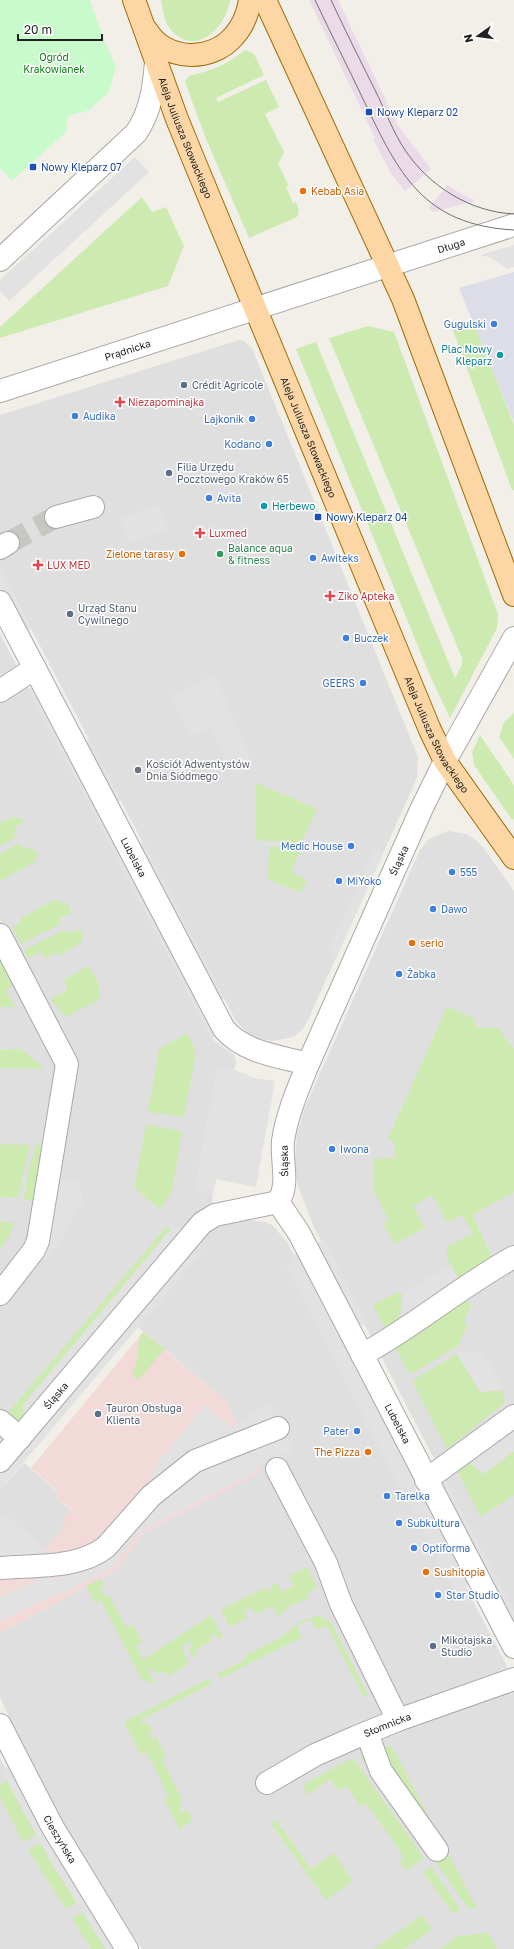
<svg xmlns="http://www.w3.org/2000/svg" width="514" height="1949" font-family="'Golos Text',sans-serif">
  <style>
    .residential { fill: #e0dfdf }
    .commercial { fill: #f2dad9 }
    .industrial { fill: #ebdbe8 }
    .grass { fill: #cdebb0 }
    .park { fill: #c8facc }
    .parking { fill: #e2e2e2 }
    .plaza { fill: #dddde8 }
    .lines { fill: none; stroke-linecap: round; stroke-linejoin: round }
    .minor-tunnel { stroke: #c8c6c1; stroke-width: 22; stroke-dasharray: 22 11; stroke-linecap: butt }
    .minor-casing { stroke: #a9a9a9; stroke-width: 24 }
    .major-casing { stroke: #a06b00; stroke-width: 24 }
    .minor { stroke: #fff; stroke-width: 22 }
    .major { stroke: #fcd6a4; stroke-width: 22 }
    .tram { stroke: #707070; stroke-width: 1 }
    .transit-dot { fill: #1a4fb4; stroke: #fff; stroke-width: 1.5 }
    .food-dot { fill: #e8710a; stroke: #fff; stroke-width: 1.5 }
    .shop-dot { fill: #3f7fe0; stroke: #fff; stroke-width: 1.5 }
    .culture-dot { fill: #0f9aa8; stroke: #fff; stroke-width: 1.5 }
    .service-dot { fill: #5c6f8a; stroke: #fff; stroke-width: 1.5 }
    .health-dot { fill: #e0444e; stroke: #fff; stroke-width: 1.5 }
    .leisure-dot { fill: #2e9e5b; stroke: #fff; stroke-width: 1.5 }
    .worship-dot { fill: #6b7280; stroke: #fff; stroke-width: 1.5 }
    .labels { text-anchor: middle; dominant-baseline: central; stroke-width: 3; stroke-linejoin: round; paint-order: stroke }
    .park-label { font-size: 10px; fill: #0c8416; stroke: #fff }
    .transit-label { font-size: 10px; fill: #164399; stroke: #fff; text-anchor: start }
    .street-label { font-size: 10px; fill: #222; stroke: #fff }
    .food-label { font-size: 10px; fill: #c56008; stroke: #fff; text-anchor: start }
    .shop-label { font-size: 10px; fill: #366cbe; stroke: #fff; text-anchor: start }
    .culture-label { font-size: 10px; fill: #0d838f; stroke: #fff; text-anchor: end }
    .service-label { font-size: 10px; fill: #4e5e75; stroke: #fff; text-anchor: start }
    .health-label { font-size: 10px; fill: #be3a42; stroke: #fff; text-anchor: start }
    .leisure-label { font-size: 10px; fill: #27864d; stroke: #fff; text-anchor: start }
    .worship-label { font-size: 10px; fill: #5b616d; stroke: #fff; text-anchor: start }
  </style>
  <rect width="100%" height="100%" fill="#f2efe9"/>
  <!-- residential -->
  <g class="residential">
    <polygon points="239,340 244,341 252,348 418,757 417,777 413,787 308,1020 302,1030 293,1037 272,1041 261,1039 249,1034 236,1021 0,569 0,415"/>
    <polygon points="0,634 212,1039 234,1055 236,1061 211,1206 186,1228 171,1229 23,1405 25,1419 0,1449"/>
    <polygon points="448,831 466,834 477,841 483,847 514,891 514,1613 313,1225 298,1186 295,1163 297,1134 305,1107 420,850 429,839"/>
    <polygon points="243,1219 264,1222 272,1225 287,1242 514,1680 514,1949 142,1949 73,1841 31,1766 0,1697 0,1633 112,1573 146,1531 261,1472 226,1401 138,1327 201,1253 198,1240 211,1227"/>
    <polygon points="24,1463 59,1493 56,1497 71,1510 66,1526 46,1549 4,1514 0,1518 0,1490"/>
    <polygon points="0,1758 17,1792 111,1949 0,1949"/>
  </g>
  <!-- commercial -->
  <polygon class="commercial" points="143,1332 226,1401 261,1472 146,1531 112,1573 0,1633 0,1518 4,1514 46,1549 65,1526 61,1522 71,1509 56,1497 59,1492 31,1468"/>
  <!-- industrial -->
  <g class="industrial">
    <polygon points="309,0 338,0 398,126 431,169 405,191 392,175 373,139 375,138"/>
    <polygon points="448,185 463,195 475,201 433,212 428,208"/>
  </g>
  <!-- grass -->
  <g class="grass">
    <path d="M161 0H230C226 28 195 58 171 30 164 22 163 10 161 0Z"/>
    <path d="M245 50 254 54 264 75 216 98 218 102 266 80 279 107 265 114 284 152 278 164 289 186 286 187 293 203 296 202 299 211 297 217 249 238 206 139 185 82 189 76C211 71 228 64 245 50Z"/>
    <polygon points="142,197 152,212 166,207 184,246 168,286 0,338 0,327"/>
    <polygon points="473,319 514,425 514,490 512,490 452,328"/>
    <polygon points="368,326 394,332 498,614 497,628 450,718 431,678 296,349 316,342 455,678 462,665 462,658 329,338"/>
    <polygon points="514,713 514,759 499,737 504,722"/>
    <polygon points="480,735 514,785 514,819 512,820 474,765 472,752"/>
    <polygon points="256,783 317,809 301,844 256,840"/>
    <polygon points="13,817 23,819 24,822 16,827 14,833 16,837 0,846 0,823"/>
    <polygon points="19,843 22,847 38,851 35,862 0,881 0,854"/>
    <polygon points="269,846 301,849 291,872 307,880 301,892 268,880"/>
    <polygon points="54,900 68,904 72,912 61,917 59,920 61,924 21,944 12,928 20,923 21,918"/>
    <polygon points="80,929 84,935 80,944 60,955 54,953 45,958 41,952 28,958 24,950 65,930 67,933"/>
    <polygon points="0,948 19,983 6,989 15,1007 0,1007"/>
    <polygon points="89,966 99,985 100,999 66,1017 50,999 68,990 63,980"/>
    <polygon points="447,1007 475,1019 476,1027 498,1028 514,1049 514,1192 472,1215 493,1258 460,1281 447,1258 447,1246 473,1234 462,1215 447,1222 432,1195 413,1206 425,1228 395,1244 383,1223 389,1220 374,1191 373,1159 395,1158 394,1141 388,1138"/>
    <polygon points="187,1033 196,1053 184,1117 148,1112 159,1049"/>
    <polygon points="21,1049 45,1069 0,1068 0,1050"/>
    <polygon points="146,1125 182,1131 172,1192 160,1210 134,1187"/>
    <polygon points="0,1144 30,1145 18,1198 0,1197"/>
    <polygon points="36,1145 45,1145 36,1201 24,1200 27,1176"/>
    <polygon points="0,1222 14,1222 9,1237 0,1249"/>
    <polygon points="165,1228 172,1228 23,1405 25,1419 11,1419 6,1415"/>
    <path d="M398 1292 401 1294C400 1313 404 1319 386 1331L373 1305Z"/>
    <polygon points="464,1296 471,1305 464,1322 467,1326 458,1346 413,1373 408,1372 394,1345"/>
    <path d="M143 1332 165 1349 139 1380 131 1374C141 1362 134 1344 143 1332Z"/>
    <polygon points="457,1354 480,1392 502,1390 505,1403 447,1449 413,1383 416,1378"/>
    <polygon points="514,1451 514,1495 481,1517 455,1467 466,1460 483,1474"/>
    <polygon points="307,1567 317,1588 307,1593 309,1598 291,1605 278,1617 273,1606 255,1614 251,1607 244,1611 248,1618 229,1627 221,1610 264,1588 267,1591 272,1589 271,1586 277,1582 282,1592 294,1586 289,1576"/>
    <polygon points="100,1579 104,1585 100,1588 104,1597 109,1595 126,1627 133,1625 142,1642 136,1646 143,1660 211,1615 223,1637 218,1639 215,1634 210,1636 212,1641 195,1650 197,1655 193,1658 188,1649 193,1646 191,1641 181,1647 189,1664 168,1676 164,1671 156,1675 153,1668 148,1671 154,1682 150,1684 148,1679 143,1682 101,1601 95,1603 86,1586"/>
    <polygon points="318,1616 330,1621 368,1695 364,1697 326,1625 317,1630 311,1619 297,1626 302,1637 220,1679 217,1674 246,1659 244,1656 280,1638 301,1621"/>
    <polygon points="208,1679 211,1684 141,1720 143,1725 148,1723 153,1732 148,1734 151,1739 156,1737 166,1756 162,1759 182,1800 180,1802 182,1806 180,1808 182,1813 187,1810 193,1820 179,1829 164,1799 169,1797 147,1752 140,1754 124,1722"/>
    <polygon points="390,1746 392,1747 477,1908 469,1909 360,1757"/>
    <polygon points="353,1758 424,1858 406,1871 399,1861 404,1857 366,1803 361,1807 346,1786 339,1791 330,1779 308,1795 302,1785"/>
    <polygon points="7,1781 36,1835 23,1842 0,1797 0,1784"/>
    <polygon points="276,1820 311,1869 334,1853 353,1881 326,1900 271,1824"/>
    <polygon points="40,1843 77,1903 66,1909 28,1850"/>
    <polygon points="431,1867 460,1909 453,1914 423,1872"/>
    <polygon points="83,1912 106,1949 91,1949 72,1919"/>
    <polygon points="422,1915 432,1929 404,1949 373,1949"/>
    <polygon points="488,1933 497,1949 440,1949 458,1936"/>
  </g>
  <!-- park -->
  <polygon class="park" points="0,0 90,0 102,35 116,67 109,92 89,110 68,116 66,132 12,181 0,168"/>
  <!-- parking -->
  <g class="parking">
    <polygon points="135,157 149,172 9,301 0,291 0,280"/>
    <polygon points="514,245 514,267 507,269 489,257 480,255"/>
    <polygon points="159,505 168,531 128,543 119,518"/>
    <polygon points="0,569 31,629 24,633 0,588"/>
    <polygon points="215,673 253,766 233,776 211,727 190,737 170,696"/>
    <polygon points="28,688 38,689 217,1033 212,1039"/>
    <polygon points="89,739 121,800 114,804 82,745"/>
    <polygon points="142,841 225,999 216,999 136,847"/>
    <polygon points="374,850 383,854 337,956 328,952"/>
    <polygon points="217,1067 235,1070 255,1078 275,1081 256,1187 216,1179 213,1195 194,1191"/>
    <polygon points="58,1179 78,1181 84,1203 68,1224 64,1238 44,1263"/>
    <polygon points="172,1228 186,1228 25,1419 23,1405"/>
    <polygon points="324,1239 368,1324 355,1325 314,1245"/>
    <polygon points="198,1240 201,1253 0,1490 0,1474"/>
    <polygon points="300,1251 470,1582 458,1599 285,1265 296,1258 294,1254"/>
    <polygon points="451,1265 460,1281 403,1317 404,1292"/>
    <polygon points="461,1352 483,1352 500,1381 502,1390 480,1392 457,1354"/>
    <polygon points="205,1404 231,1427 269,1404 293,1450 255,1468 256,1472 145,1528 110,1569 64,1593 63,1591 0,1621 0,1597 50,1573 54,1575 57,1579 107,1556 138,1519 161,1506 144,1489 156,1464"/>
    <polygon points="514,1424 514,1451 483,1474 466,1460"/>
    <polygon points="445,1480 514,1613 514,1633 439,1488"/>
    <polygon points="4,1514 46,1549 40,1555 0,1557 0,1518"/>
    <polygon points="8,1766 57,1855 116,1949 106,1949 53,1866 1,1770"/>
  </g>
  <!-- plaza -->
  <polygon class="plaza" points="514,272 514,423 459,288"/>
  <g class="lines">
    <!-- minor-tunnel -->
    <polyline class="minor-tunnel" points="8,543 56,517"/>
    <defs>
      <g id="minor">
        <path d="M0 260 136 133C151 111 154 87 156 62"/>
        <path id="s1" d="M0 391 514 225"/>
        <polyline points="56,517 93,507"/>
        <polyline points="0,548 8,543"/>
        <path id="s2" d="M0 602 224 1029C245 1053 278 1056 308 1064"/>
        <polyline points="0,691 35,668"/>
        <polyline points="0,935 67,1064 38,1241 34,1250 0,1294"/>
        <path id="s3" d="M278 1202 299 1233 514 1647"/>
        <path d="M362 1355C415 1326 461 1286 514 1257"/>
        <polyline points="0,1421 20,1438"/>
        <path id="s4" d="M0 1461 202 1223 215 1215 278 1202C290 1184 281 1162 283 1141 287 1114 298 1089 308 1064L421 810 445 761 514 638"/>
        <polyline points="277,1469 326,1563 341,1604 398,1720"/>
        <polyline points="426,1480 514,1416"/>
        <path d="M0 1568C34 1565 78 1569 106 1547L151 1496 195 1461 278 1428"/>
        <path id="s5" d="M0 1725 52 1826 127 1949"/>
        <polyline points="367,1733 381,1771 437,1850"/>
        <path id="s6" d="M267 1783 315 1755 356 1737 398 1720 514 1679"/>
      </g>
      <g id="major">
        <path id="s7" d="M134 0 177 119 195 163 430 730 445 761 514 858"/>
        <polyline points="265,0 403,299 514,595"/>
        <path d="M147 31C165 61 211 63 234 36 243 26 248 13 250 0"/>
      </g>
    </defs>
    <!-- minor casing -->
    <use href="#minor" class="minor-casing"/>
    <!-- major casing -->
    <use href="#major" class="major-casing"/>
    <!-- minor -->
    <use href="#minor" class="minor"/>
    <!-- major -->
    <use href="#major" class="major"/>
    <!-- tram -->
    <g class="tram">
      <path d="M315 0C331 34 348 67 364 101 399 174 423 225 514 230"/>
      <path d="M331 0C345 30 360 60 375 90 385 110 393 132 405 150 429 186 470 212 514 214"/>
    </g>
  </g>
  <!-- markers -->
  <g class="transit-dot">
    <rect x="365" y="108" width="8" height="8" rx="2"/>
    <rect x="29" y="163" width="8" height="8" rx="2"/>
    <rect x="314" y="513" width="8" height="8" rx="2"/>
  </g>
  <g class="food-dot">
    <circle cx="303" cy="191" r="4"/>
    <circle cx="182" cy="554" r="4"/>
    <circle cx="412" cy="943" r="4"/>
    <circle cx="368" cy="1452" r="4"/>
    <circle cx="426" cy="1572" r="4"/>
  </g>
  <g class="shop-dot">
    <circle cx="494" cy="324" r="4"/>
    <circle cx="75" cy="416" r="4"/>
    <circle cx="252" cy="419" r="4"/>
    <circle cx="269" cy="444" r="4"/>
    <circle cx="209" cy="498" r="4"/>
    <circle cx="313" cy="558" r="4"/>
    <circle cx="346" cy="638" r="4"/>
    <circle cx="363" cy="683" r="4"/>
    <circle cx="351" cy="846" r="4"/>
    <circle cx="452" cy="872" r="4"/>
    <circle cx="339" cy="881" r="4"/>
    <circle cx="433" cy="909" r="4"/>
    <circle cx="399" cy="974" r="4"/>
    <circle cx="332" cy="1149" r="4"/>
    <circle cx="357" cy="1431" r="4"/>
    <circle cx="387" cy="1496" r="4"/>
    <circle cx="399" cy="1523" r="4"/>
    <circle cx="414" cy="1548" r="4"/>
    <circle cx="438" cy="1595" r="4"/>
  </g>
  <g class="culture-dot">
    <circle cx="500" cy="355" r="4"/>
    <circle cx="264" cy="506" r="4"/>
  </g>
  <g class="service-dot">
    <circle cx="184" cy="385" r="4"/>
    <circle cx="169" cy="473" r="4"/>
    <circle cx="70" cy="614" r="4"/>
    <circle cx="98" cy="1414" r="4"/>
    <circle cx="433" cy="1646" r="4"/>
  </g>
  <g class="health-dot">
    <path d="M118 396h4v4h4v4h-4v4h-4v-4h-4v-4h4z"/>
    <path d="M198 527h4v4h4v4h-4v4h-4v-4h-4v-4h4z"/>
    <path d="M36 559h4v4h4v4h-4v4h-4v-4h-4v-4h4z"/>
    <path d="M328 590h4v4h4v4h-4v4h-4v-4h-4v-4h4z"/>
  </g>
  <circle class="leisure-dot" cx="220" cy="554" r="4"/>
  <circle class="worship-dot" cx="138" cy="770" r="4"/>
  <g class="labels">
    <!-- park labels -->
    <g class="park-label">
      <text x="54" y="57">Ogród<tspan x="54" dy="12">Krakowianek</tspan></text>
    </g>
    <!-- transit labels -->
    <g class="transit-label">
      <text x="377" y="112">Nowy Kleparz 02</text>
      <text x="41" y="167">Nowy Kleparz 07</text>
      <text x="326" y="517">Nowy Kleparz 04</text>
    </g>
    <!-- street labels -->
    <g class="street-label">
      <text stroke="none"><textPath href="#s7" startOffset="147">Aleja Juliusza Słowackiego</textPath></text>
      <text stroke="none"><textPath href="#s1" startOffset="474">Długa</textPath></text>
      <text stroke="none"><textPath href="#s1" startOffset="134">Prądnicka</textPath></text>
      <text stroke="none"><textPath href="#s7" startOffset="471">Aleja Juliusza Słowackiego</textPath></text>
      <text stroke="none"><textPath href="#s7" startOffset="795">Aleja Juliusza Słowackiego</textPath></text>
      <text stroke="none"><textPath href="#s2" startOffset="288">Lubelska</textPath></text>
      <text stroke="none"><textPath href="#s4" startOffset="758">Śląska</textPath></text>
      <text transform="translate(284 1161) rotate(-91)">Śląska</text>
      <text stroke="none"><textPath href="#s4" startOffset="86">Śląska</textPath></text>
      <text stroke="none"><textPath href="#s3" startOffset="252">Lubelska</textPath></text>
      <text stroke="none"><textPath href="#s6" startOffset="134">Słomnicka</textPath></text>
      <text stroke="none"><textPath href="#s5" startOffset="129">Cieszyńska</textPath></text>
    </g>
    <!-- food labels -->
    <g class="food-label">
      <text x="311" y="191">Kebab Asia</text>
      <text x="174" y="554" text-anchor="end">Zielone tarasy</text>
      <text x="420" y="943">serio</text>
      <text x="360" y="1452" text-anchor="end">The Pizza</text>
      <text x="434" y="1572">Sushitopia</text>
    </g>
    <!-- shop labels -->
    <g class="shop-label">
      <text x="486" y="324" text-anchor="end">Gugulski</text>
      <text x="83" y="416">Audika</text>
      <text x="244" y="419" text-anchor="end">Lajkonik</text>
      <text x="261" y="444" text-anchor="end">Kodano</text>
      <text x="217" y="498">Avita</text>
      <text x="321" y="558">Awiteks</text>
      <text x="354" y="638">Buczek</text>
      <text x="355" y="683" text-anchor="end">GEERS</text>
      <text x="343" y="846" text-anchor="end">Medic House</text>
      <text x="460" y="872">555</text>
      <text x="347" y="881">MiYoko</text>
      <text x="441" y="909">Dawo</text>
      <text x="407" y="974">Żabka</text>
      <text x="340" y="1149">Iwona</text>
      <text x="349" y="1431" text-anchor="end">Pater</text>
      <text x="395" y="1496">Tarelka</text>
      <text x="407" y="1523">Subkultura</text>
      <text x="422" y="1548">Optiforma</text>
      <text x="446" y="1595">Star Studio</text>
    </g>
    <!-- culture labels -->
    <g class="culture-label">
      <text x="492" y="349">Plac Nowy<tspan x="492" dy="12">Kleparz</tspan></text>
      <text x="272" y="506" text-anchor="start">Herbewo</text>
    </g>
    <!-- service labels -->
    <g class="service-label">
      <text x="192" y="385">Crédit Agricole</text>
      <text x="177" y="467">Filia Urzędu<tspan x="177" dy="12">Pocztowego Kraków 65</tspan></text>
      <text x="78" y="608">Urząd Stanu<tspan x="78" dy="12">Cywilnego</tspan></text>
      <text x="106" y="1408">Tauron Obsługa<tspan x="106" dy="12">Klienta</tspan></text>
      <text x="441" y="1640">Mikołajska<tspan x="441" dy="12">Studio</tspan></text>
    </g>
    <!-- health labels -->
    <g class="health-label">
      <text x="128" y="402">Niezapominajka</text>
      <text x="209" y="533">Luxmed</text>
      <text x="47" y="565">LUX MED</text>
      <text x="338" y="596">Ziko Apteka</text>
    </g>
    <!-- leisure labels -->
    <g class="leisure-label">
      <text x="228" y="548">Balance aqua<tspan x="228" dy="12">&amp; fitness</tspan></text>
    </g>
    <!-- worship labels -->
    <g class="worship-label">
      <text x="146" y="764">Kościół Adwentystów<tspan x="146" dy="12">Dnia Siódmego</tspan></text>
    </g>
  </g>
  <!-- north arrow -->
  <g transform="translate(478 36) rotate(256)" stroke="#ffffff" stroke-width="3" paint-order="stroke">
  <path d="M0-3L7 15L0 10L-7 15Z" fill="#222222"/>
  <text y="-6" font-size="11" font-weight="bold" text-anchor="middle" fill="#222222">N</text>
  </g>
  <!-- scale -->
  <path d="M18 34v6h84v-6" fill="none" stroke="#222222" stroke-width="2"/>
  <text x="24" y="34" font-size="12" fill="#222222" stroke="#ffffff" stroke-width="3" paint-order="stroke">20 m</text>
</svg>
